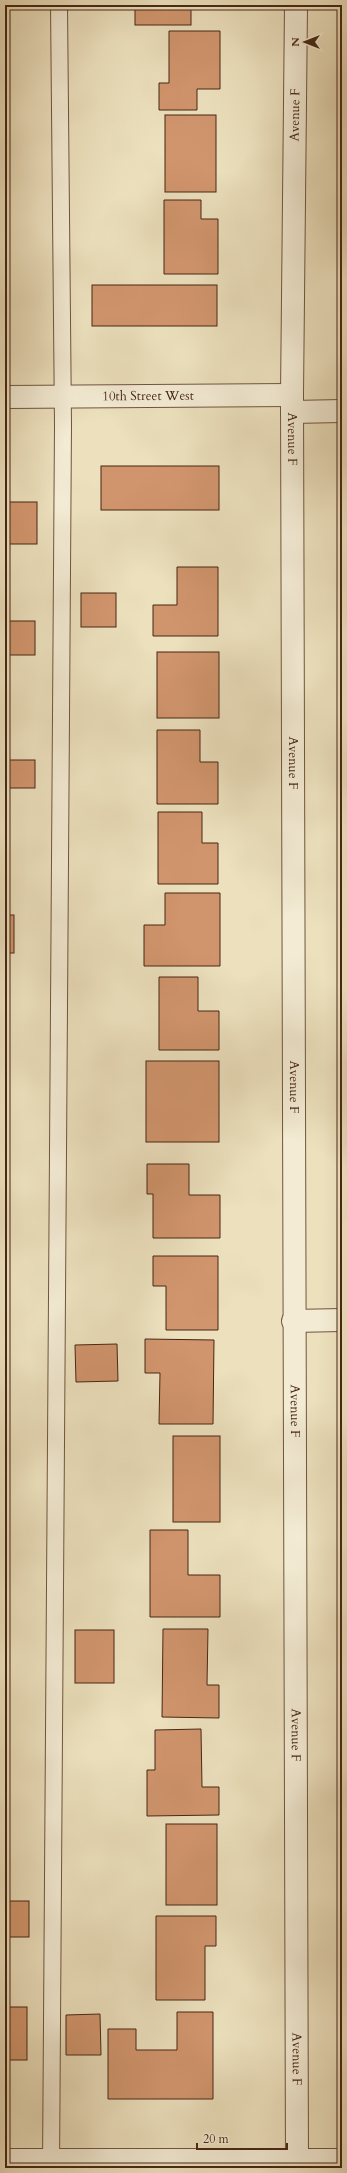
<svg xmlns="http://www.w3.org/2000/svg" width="347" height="2173" font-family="Cardo,serif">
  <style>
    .building { fill: #d1956d; stroke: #472714 }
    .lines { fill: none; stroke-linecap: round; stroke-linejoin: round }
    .lane-casing { stroke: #70553e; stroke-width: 18 }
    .street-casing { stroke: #70553e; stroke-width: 24 }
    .lane { stroke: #f3ebd4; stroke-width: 16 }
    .street { stroke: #f3ebd4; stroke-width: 22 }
    .labels { text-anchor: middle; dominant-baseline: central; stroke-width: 3; stroke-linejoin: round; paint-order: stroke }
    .street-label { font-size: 13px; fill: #472714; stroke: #f3ebd4 }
  </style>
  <rect width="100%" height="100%" fill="#ece0bd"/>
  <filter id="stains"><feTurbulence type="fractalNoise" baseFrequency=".005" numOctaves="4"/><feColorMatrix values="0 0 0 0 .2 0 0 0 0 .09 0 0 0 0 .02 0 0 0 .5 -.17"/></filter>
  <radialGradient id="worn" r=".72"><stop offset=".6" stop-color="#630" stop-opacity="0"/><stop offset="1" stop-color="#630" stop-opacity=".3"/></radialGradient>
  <!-- building -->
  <g class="building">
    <rect x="135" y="5" width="56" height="20"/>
    <polygon points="169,31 220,31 220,89 197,89 197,110 159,110 159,83 169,83"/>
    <rect x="165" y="115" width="51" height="77"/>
    <polygon points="164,200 201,200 201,219 218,219 218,274 164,274"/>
    <rect x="92" y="285" width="125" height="41"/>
    <rect x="101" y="466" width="118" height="44"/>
    <rect x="5" y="502" width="32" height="42"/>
    <polygon points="177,567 218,567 218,636 153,636 153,605 177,605"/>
    <rect x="81" y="593" width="35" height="34"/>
    <rect x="5" y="621" width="30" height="34"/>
    <rect x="157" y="652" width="62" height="66"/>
    <polygon points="157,730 200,730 200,762 218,762 218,804 157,804"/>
    <rect x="5" y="760" width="30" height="28"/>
    <polygon points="158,812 202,812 202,843 218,843 218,884 158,884"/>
    <polygon points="165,893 220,893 220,966 144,966 144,925 165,925"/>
    <rect x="5" y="915" width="9" height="38"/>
    <polygon points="159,977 198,977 198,1011 219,1011 219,1050 159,1050"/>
    <rect x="146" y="1061" width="73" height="81"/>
    <polygon points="147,1164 189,1164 189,1195 220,1195 220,1238 153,1238 153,1194 147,1194"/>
    <polygon points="153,1256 218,1256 218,1330 166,1330 166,1286 153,1286"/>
    <polygon points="145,1339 214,1340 213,1424 159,1424 160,1373 145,1373"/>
    <polygon points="117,1344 118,1381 76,1382 75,1345"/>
    <rect x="173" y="1436" width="47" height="86"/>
    <rect x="5" y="1438" width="3" height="25"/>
    <polygon points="150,1530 188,1530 188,1575 220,1575 220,1617 150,1617"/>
    <polygon points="163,1629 208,1629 207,1685 219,1685 219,1718 162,1717"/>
    <rect x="75" y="1630" width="39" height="53"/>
    <polygon points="201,1729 202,1787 219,1787 219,1815 147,1816 147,1770 155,1770 155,1730"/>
    <rect x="166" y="1824" width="51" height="81"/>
    <rect x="5" y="1901" width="24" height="36"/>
    <polygon points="156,1916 216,1916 216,1946 205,1946 205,2000 156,2000"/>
    <rect x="5" y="2007" width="22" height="53"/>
    <polygon points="177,2012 213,2012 213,2099 108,2099 108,2029 136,2029 136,2050 177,2050"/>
    <polygon points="100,2014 101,2055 66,2055 66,2015"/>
  </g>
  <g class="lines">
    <defs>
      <polyline id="lane" points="51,2168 63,425 59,5"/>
      <g id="street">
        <path id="s1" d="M296 5 292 395 297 2168"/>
        <path id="s2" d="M5 397 292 395"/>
        <polyline points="292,412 342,411"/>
        <polyline points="293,1321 342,1320"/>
        <polyline points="5,2160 342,2160"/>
      </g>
    </defs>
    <!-- lane casing -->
    <use href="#lane" class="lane-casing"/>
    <!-- street casing -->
    <use href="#street" class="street-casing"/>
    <!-- lane -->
    <use href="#lane" class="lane"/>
    <!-- street -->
    <use href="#street" class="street"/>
  </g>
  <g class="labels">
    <!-- street labels -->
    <g class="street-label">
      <text transform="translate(295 115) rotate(-89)">Avenue F</text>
      <text stroke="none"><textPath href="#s2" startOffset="143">10th Street West</textPath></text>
      <text stroke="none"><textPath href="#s1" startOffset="434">Avenue F</textPath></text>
      <text stroke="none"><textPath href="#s1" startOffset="758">Avenue F</textPath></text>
      <text stroke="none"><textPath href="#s1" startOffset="1082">Avenue F</textPath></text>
      <text stroke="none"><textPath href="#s1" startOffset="1406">Avenue F</textPath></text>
      <text stroke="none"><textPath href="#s1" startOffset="1730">Avenue F</textPath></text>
      <text stroke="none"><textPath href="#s1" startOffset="2054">Avenue F</textPath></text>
    </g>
  </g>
  <!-- margin -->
  <rect width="347" height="2173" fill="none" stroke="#ece0bd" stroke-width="20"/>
  <rect x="6" y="6" width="335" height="2161" fill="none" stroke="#472714" stroke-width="2"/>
  <rect x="10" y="10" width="327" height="2153" fill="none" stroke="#472714"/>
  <!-- north arrow -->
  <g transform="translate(305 42) rotate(270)" stroke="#f3ebd4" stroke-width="3" paint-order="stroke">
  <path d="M0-3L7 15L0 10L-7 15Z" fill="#472714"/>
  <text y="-6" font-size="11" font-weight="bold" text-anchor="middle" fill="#472714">N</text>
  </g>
  <!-- scale -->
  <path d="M197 2143v6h90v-6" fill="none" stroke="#472714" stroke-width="2"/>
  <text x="203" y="2143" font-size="12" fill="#472714" stroke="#f3ebd4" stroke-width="3" paint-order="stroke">20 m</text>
  <rect width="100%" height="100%" filter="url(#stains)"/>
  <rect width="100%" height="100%" fill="url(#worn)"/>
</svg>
